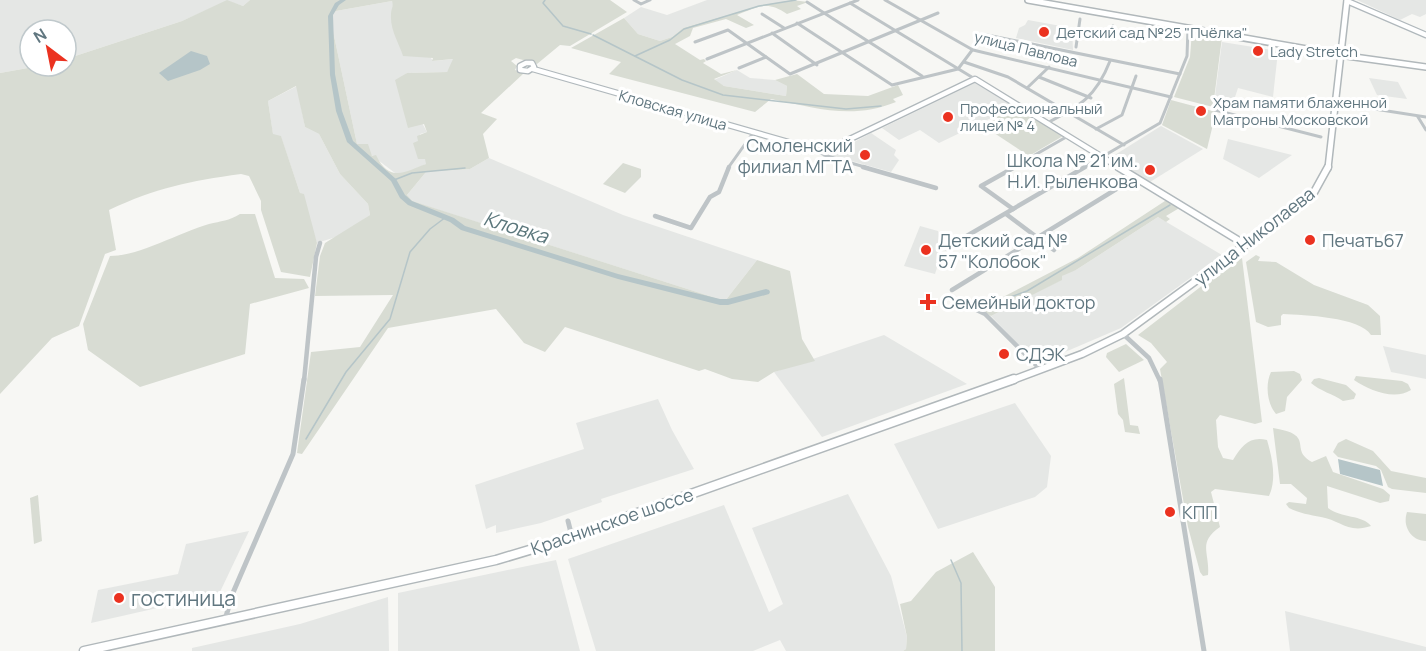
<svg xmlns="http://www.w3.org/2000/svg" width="1426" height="651" font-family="Manrope,sans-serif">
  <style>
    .built { fill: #e5e7e5 }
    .green { fill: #d8dcd3; fill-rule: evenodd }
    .water { fill: #b5c5c8 }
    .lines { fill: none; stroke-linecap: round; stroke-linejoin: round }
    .stream { stroke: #b5c5c8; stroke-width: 1.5 }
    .river { fill: #b5c5c8; fill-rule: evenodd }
    .secondary-far1-casing { stroke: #b0b8bc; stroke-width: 7 }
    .secondary-casing { stroke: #b0b8bc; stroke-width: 9 }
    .primary-far2-casing { stroke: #b1b8bb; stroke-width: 8 }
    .primary-far1-casing { stroke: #b1b8bb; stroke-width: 9 }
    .primary-casing { stroke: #b1b8bb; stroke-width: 11 }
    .street-far2 { stroke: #bec4c7; stroke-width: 3 }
    .street-far1 { stroke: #bec4c7; stroke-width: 4.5 }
    .street { stroke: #bec4c7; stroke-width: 5 }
    .secondary-far1 { stroke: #fff; stroke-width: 4.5 }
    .secondary { stroke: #fff; stroke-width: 6 }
    .primary-far2 { stroke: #fff; stroke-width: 5 }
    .primary-far1 { stroke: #fff; stroke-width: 6 }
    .primary { stroke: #fff; stroke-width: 8 }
    .poi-dot { fill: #eb3220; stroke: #fff; stroke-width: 2 }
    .labels { text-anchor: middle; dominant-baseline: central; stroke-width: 6; stroke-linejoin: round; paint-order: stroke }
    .far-poi-label { font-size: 15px; fill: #617780; stroke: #fff; text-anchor: start }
    .far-street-label { font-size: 15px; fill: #617780; stroke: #fff }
    .poi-label { font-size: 18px; fill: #617780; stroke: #fff; text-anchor: start }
    .street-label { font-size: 18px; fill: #617780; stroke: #fff }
    .water-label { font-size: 20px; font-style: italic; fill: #5b777c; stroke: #fff }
    .near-poi-label { font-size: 21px; fill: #617780; stroke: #fff; text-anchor: start }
  </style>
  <rect width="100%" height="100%" fill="#f7f7f4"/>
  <!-- built -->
  <g class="built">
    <polygon points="0,0 250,0 243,6 227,1 182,21 66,59 66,30 30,30 30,66 39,66 0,73"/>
    <polygon points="707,0 792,0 761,5 683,28 672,37 660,41 638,34 624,18 641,7 667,15"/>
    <polygon points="1357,0 1426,0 1426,14 1420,17 1412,14 1400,20"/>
    <polygon points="392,1 433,61 454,59 447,72 407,73 398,80 427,132 420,134 418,159 426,159 426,164 404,174 395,173 357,144 330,17 336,11"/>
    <polygon points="1028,20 1072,28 1073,50 1016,38 1019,28 1025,25"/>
    <polygon points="1222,42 1278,51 1273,97 1238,88 1234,100 1215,96"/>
    <polygon points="737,70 750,78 775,80 787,86 786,96 724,86 714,80"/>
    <polygon points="1369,78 1398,82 1407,99 1377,95"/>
    <polygon points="975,83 1014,107 939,143 920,130 899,140 882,128"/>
    <polygon points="297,86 305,127 319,134 340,174 368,204 370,215 339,236 317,243 281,137 273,135 268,101"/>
    <polygon points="1161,126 1203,149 1150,182 1110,158"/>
    <polygon points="871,133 896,150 894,155 899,160 891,172 830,155"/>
    <polygon points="1228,139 1292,155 1259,178 1223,159"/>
    <polygon points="489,158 623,215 757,260 725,301 411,201 407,195 426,172 470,169"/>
    <polygon points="1158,217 1222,255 1121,328 1037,364 991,316 1061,280 1062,276 1069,271 1076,270"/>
    <polygon points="920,226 938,231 943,248 935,274 904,266"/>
    <polygon points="884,335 967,384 822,437 774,372"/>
    <polygon points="1383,346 1426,355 1426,379 1391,372"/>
    <polygon points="658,399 672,430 694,469 601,499 602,502 541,523 496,533 496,525 486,529 475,485 584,449 576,423"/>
    <polygon points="1015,403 1051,456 1047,487 1035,497 938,529 894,444"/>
    <polygon points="848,494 891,576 907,637 906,649 903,651 786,651 780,640 753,651 596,651 568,559 724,505 769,612 783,604 752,528"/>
    <polygon points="249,531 219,594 91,623 98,590 178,574 186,544"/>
    <polygon points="556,560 580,651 398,651 398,593"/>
    <polygon points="388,597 389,651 192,651 192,648 300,624"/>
    <polygon points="1285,611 1426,647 1426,651 1290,651"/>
  </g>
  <!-- green -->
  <g class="green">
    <path d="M227 0 243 6 250 0H610L627 12 570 46 560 45 537 64 516 58 511 61 517 66 515 70 524 73 481 113 497 119 483 134 489 158 470 169 426 172 407 195 412 201 725 301 757 260 790 271 802 339 815 361 774 372 758 382 732 379 705 369 699 371 565 327 545 352 524 343 496 309 388 328 302 454 297 453 311 352 360 347 393 295 315 296 320 256 325 243 370 215 368 204 340 174 319 134 305 127 296 86 268 101 273 134 281 136 300 193 304 194 317 243 310 277 281 272 261 210V201L249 176 241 174C189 181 156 188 109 210L116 250 105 254 79 326 52 338 0 394V73L39 66H66V59L182 21ZM392 1C394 7 391 8 391 15 390 30 399 43 403 56L433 58 432 61 453 59 447 72 407 73 395 80 408 128 424 124 427 132 417 136 418 141 413 143 418 159H425L426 164C408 170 390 185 376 155L372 156 368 144H357L330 17 336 11Z"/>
    <path d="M792 0 808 2 797 6 801 9 787 14C767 0 758 7 737 15L754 25 746 28 726 19 693 28 690 36 675 44 700 60 704 59 706 61 703 63 721 74 737 70 714 79 724 86 786 96 787 86 775 80 797 74 824 94 868 96 898 85 903 95 893 99 896 102C852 120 816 108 771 99L755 112 609 74 621 62 571 48 624 18 638 34 660 41 672 37 683 28 761 5Z"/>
    <polygon points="1192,31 1222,37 1213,107 1174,97 1190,57"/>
    <polygon points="1171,100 1216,112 1207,149 1162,125"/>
    <polygon points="1015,107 1063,136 1029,156 982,125"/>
    <polygon points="623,163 641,169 641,177 625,193 603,184"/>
    <polygon points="1168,199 1181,207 1166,216 1170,219 1166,222 1158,217 1076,270 1062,276 1062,280 991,316 980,309 1078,258"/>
    <path d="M240 214H255L275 278 304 279 309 288 250 304 245 354 140 387 88 350 83 324 110 256C140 256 180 232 209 224 221 221 229 221 240 214Z"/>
    <path d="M1256 255 1260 257 1258 261 1276 262 1314 285 1368 305 1380 316 1381 335H1371C1360 317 1304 315 1283 314L1281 316V325L1268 327 1256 322 1246 262Z"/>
    <path d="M1238 258H1242L1262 422 1255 424 1220 415 1216 420 1218 447 1223 458 1233 460C1242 446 1249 436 1267 440 1272 457 1277 479 1269 496L1215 489 1211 492 1220 527C1197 543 1210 552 1208 575L1203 576 1200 572 1188 527 1160 369 1167 362 1151 343 1138 335Z"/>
    <polygon points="1126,344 1144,360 1119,372 1106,357 1107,353"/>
    <path d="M1294 371 1300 374 1302 380 1287 397 1285 411 1276 414C1267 404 1265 384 1271 372Z"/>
    <path d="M1356 376 1402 381 1408 384 1411 390C1394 401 1369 390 1354 380Z"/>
    <polygon points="1124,378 1130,425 1138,426 1140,434 1125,432 1123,420 1118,414 1114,384"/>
    <path d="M1319 378 1346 385 1356 394 1354 399 1343 401C1333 394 1320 391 1311 383L1314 379Z"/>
    <path d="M1273 428C1317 435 1288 449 1312 462L1326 456 1333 472 1383 489 1390 495 1389 501 1380 503 1327 486 1328 508C1341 518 1363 515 1371 526 1348 534 1340 520 1321 517 1310 515 1299 513 1289 508L1286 504 1289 502 1306 504 1307 498 1291 484H1280Z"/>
    <polygon points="1346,439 1373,451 1391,471 1426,478 1426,493 1392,489 1388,487 1381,470 1376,466 1338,457 1333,452 1338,443"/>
    <polygon points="38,495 42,541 34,544 30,498"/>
    <path d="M1407 512 1426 514V541C1411 541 1402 526 1407 512Z"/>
    <polygon points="973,552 995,587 995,651 903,651 906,649 907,637 900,604 911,601 936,572"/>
  </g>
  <!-- water -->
  <g class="water">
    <polygon points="191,51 207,56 210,64 200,70 168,81 159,73"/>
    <polygon points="1338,459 1380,470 1383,486 1340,474"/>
  </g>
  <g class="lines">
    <!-- stream -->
    <g class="stream">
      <polyline points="545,0 543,3 563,26 591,34"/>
      <polyline points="593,35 682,80 723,95 846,109 881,106"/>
      <polyline points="635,56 670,40 684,29 759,6 796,0"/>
      <polyline points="394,180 412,173 465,168"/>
      <polyline points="988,310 997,302 1027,291 1170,205"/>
      <polyline points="306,439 346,372 390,319 410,252 430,229 446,217"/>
      <polyline points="951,560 961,583 962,651"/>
    </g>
    <!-- river -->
    <polygon class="river" points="340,0 346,0 339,5 333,15 335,74 342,111 353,141 396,179 405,195 412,201 454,218 465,226 618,274 720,299 728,299 766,289 769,290 770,292 769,294 728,305 720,305 618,279 461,230 450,222 408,205 400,198 391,181 347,142 336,111 330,75 328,16 335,3"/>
    <defs>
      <g id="secondary-far1">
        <polyline points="1347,1 1426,35"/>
        <polygon points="526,63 532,63 534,67 528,71 520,70 520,66"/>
        <polyline points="533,69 823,152 975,79 1120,168"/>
      </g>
      <polyline id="secondary" points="1118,167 1246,245"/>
      <g id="primary-far2">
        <polyline points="1028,0 1347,56 1426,67"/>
        <polyline points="1328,168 1347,0"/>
      </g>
      <polyline id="primary-far1" points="1010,381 1082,354 1123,334 1312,196 1328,167"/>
      <polyline id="primary" points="84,651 496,560 556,542 1014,379"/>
    </defs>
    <!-- secondary-far1 casing -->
    <use href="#secondary-far1" class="secondary-far1-casing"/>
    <!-- secondary casing -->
    <use href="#secondary" class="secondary-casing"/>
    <!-- primary-far2 casing -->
    <use href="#primary-far2" class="primary-far2-casing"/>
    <!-- primary-far1 casing -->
    <use href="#primary-far1" class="primary-far1-casing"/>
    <!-- primary casing -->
    <use href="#primary" class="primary-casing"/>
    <!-- street-far2 -->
    <g class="street-far2">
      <polyline points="634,0 641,4 650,0"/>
      <polyline points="885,0 973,50 1171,97"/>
      <polyline points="807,2 922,76"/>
      <polyline points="850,3 975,79"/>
      <polyline points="762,14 784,28"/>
      <polyline points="797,23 892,85 958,69 982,37 987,35 1180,74"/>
      <polyline points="1112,31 1113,26"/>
      <polyline points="772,33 817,65"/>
      <polyline points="695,42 728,30 790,74 938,13"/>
      <polyline points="1076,47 1080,19"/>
      <polyline points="707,59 858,0"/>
      <polyline points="964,62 1008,77 1124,145"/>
      <polyline points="739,68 766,57"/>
      <polyline points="1039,77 1091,98"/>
      <polyline points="1027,88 1049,67"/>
      <polyline points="1336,103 1426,117"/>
      <polyline points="1215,110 1321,137"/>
      <polyline points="1418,117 1426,130"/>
      <path d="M1047 123C1080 106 1096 97 1110 61"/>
      <polyline points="1096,129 1122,115 1136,76"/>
      <polyline points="823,152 824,155 868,168"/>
      <polyline points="728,168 753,133"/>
      <polyline points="1012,168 1068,136"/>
      <polyline points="1083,168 1160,123 1187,56 1188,28"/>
    </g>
    <!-- street-far1 -->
    <g class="street-far1">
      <polyline points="863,167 936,188"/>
      <polyline points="1013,209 981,186 1015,167"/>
      <polyline points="1006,214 1054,250"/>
      <polyline points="655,216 691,228 710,197 719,192 729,167"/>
      <polyline points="946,248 1085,167"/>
      <polyline points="952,290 1136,177"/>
      <polyline points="947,296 985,314 1040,369"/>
      <polyline points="1123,334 1149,358 1160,381"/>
      <polyline points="304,381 316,257 320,243"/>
    </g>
    <!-- street -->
    <g class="street">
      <polyline points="1160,379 1204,651"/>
      <polyline points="568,521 572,537"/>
      <polyline points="225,620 232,595 293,454 304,379"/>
    </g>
    <!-- secondary-far1 -->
    <use href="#secondary-far1" class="secondary-far1"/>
    <!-- secondary -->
    <use href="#secondary" class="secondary"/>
    <!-- primary-far2 -->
    <use href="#primary-far2" class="primary-far2"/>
    <!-- primary-far1 -->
    <use href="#primary-far1" class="primary-far1"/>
    <!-- primary -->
    <use href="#primary" class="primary"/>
  </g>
  <!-- markers -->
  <g class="poi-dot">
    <circle cx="1044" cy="32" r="6"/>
    <circle cx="1258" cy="51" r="6"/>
    <circle cx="1201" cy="111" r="6"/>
    <circle cx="948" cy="117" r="6"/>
    <circle cx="865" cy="155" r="6"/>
    <circle cx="1150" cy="170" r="6"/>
    <circle cx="1310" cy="240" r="6"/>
    <circle cx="926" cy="250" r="6"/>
    <path d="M925 293h6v6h6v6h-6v6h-6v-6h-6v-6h6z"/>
    <circle cx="1004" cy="354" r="6"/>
    <circle cx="1170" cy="512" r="6"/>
    <circle cx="119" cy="598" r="6"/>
  </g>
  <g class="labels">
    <!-- far-poi labels -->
    <g class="far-poi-label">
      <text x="1056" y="32">Детский сад №25 "Пчёлка"</text>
      <text x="1270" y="51">Lady Stretch</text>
      <text x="1213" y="102">Храм памяти блаженной<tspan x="1213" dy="17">Матроны Московской</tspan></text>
      <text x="960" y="108">Профессиональный<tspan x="960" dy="17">лицей № 4</tspan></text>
    </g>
    <!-- far-street labels -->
    <g class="far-street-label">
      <text transform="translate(1026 49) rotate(14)">улица Павлова</text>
      <text transform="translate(673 110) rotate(16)">Кловская улица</text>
    </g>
    <!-- poi labels -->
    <g class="poi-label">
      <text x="853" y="145" text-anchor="end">Смоленский<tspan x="853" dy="21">филиал МГТА</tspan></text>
      <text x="1138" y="160" text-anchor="end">Школа № 21 им.<tspan x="1138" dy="21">Н.И. Рыленкова</tspan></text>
      <text x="938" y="240">Детский сад №<tspan x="938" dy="21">57 "Колобок"</tspan></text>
      <text x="1322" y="240">Печать67</text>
      <text x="942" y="302">Семейный доктор</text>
      <text x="1016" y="354">СДЭК</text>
      <text x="1182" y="512">КПП</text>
    </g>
    <!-- street labels -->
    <g class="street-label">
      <text transform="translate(1254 236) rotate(-38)">улица Николаева</text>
      <text transform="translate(612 521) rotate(-19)">Краснинское шоссе</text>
    </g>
    <!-- water labels -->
    <g class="water-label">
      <text transform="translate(516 227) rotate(17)">Кловка</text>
    </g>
    <!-- near-poi labels -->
    <g class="near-poi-label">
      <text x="131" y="598">гостиница</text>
    </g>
  </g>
  <!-- north arrow -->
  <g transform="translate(48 48) rotate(328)"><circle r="28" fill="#ffffff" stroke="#c0c9cc" stroke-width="1.5"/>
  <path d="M0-4.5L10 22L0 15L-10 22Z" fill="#eb3220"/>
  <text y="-9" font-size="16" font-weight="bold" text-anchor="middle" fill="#617780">N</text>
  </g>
</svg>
